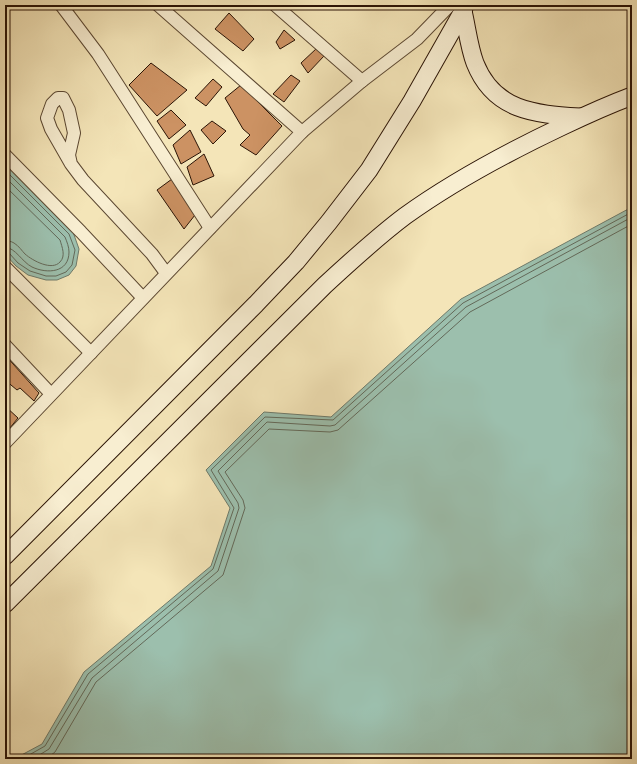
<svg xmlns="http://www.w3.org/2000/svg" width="637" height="764" font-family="'IM FELL Great Primer',serif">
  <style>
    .water { fill: #9cbfad; stroke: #6e7a6a }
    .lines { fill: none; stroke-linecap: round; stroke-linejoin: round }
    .shore { stroke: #636959; stroke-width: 1 }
    .building { fill: #cc9263; stroke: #2a1305 }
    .minor-casing { stroke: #5c4832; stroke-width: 14 }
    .secondary-casing { stroke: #2a1305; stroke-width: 19 }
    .minor { stroke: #f8eed1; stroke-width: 12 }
    .secondary { stroke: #f8eed1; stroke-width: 17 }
  </style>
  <rect width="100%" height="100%" fill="#f4e5b8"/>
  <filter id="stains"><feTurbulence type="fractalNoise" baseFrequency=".005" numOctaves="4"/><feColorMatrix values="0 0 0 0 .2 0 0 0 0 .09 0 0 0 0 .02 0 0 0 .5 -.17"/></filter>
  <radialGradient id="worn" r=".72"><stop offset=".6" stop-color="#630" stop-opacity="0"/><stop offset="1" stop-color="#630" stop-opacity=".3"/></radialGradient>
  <!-- water -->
  <g class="water">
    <polygon points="5,164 73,232 79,249 76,266 69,275 57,280 46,280 28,275 16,266 5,254"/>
    <polygon points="632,207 632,759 14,759 42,744 84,672 211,566 230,508 206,470 264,412 331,417 461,299"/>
  </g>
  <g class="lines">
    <!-- shore -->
    <g class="shore">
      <polyline points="5,170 69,234 75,250 72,265 66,272 56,276 46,276 30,271 18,263 9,253 5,252"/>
      <path d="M5 177 65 237C67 242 69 247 69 252 69 273 47 274 32 267 22 262 16 248 5 247"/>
      <path d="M5 186 60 240C62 247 66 256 60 262 52 271 33 261 25 254 22 251 19 246 14 243 11 241 8 241 5 241"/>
      <polyline points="22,759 45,746 88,674 213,569 234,508 211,470 265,417 333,420 463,303 632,212"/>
      <polyline points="33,759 49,749 92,678 218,571 239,508 238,503 218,471 267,422 330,426 335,425 466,307 632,217"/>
      <polyline points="46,759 55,752 96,682 223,575 245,508 243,500 225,472 269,429 330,432 338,430 470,312 632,224"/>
    </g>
  </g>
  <!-- building -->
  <g class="building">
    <polygon points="229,13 254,39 243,51 215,29"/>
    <polygon points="284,30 295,40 280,49 276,42"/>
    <polygon points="317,48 324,56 308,73 301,63"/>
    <polygon points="151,63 187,90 157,116 129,85"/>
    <polygon points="291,75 300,81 284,102 273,94"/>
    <polygon points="213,79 222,87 206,106 195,98"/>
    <polygon points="241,85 282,126 256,155 240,145 250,135 243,129 225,98"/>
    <polygon points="171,110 186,125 169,139 157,121"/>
    <polygon points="212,121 226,131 213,144 201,130"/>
    <polygon points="190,130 201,152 181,164 173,145"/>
    <polygon points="204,154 214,176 193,185 187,167"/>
    <polygon points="172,179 195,215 184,229 157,190"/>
    <polygon points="5,355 39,393 34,401 20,388 17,390 5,380"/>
    <polygon points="5,406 18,418 5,434"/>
  </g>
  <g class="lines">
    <defs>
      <g id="minor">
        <polyline points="61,5 98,54 210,228"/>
        <polyline points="158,5 302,132"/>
        <polyline points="275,5 362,81"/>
        <polyline points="5,155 81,232 143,298"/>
        <polyline points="71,164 69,155 74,133 69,110 63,98 58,98 52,104 47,118 51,129 71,164 83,180 152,254 166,273"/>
        <polyline points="5,267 91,353"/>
        <polyline points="5,345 51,394"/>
        <polyline points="5,443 302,132 362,81 417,39 450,5"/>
      </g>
      <g id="secondary">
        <path d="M463 11C467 28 469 47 475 63 494 111 534 114 580 117"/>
        <polyline points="5,556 256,304 296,262 329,222 369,170 412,101 463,11 465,5"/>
        <path d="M5 604 325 285C351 261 377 237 405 216 455 180 508 152 563 126 586 115 608 105 632 96"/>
      </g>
    </defs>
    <!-- minor casing -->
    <use href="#minor" class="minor-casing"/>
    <!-- secondary casing -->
    <use href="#secondary" class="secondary-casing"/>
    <!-- minor -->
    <use href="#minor" class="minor"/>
    <!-- secondary -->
    <use href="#secondary" class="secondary"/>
  </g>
  <!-- margin -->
  <rect width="637" height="764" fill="none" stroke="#f4e5b8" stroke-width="20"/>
  <rect x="6" y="6" width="625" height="752" fill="none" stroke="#2a1305" stroke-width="2"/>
  <rect x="10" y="10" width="617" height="744" fill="none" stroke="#2a1305"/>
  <rect width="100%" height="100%" filter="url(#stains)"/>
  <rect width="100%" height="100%" fill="url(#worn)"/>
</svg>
